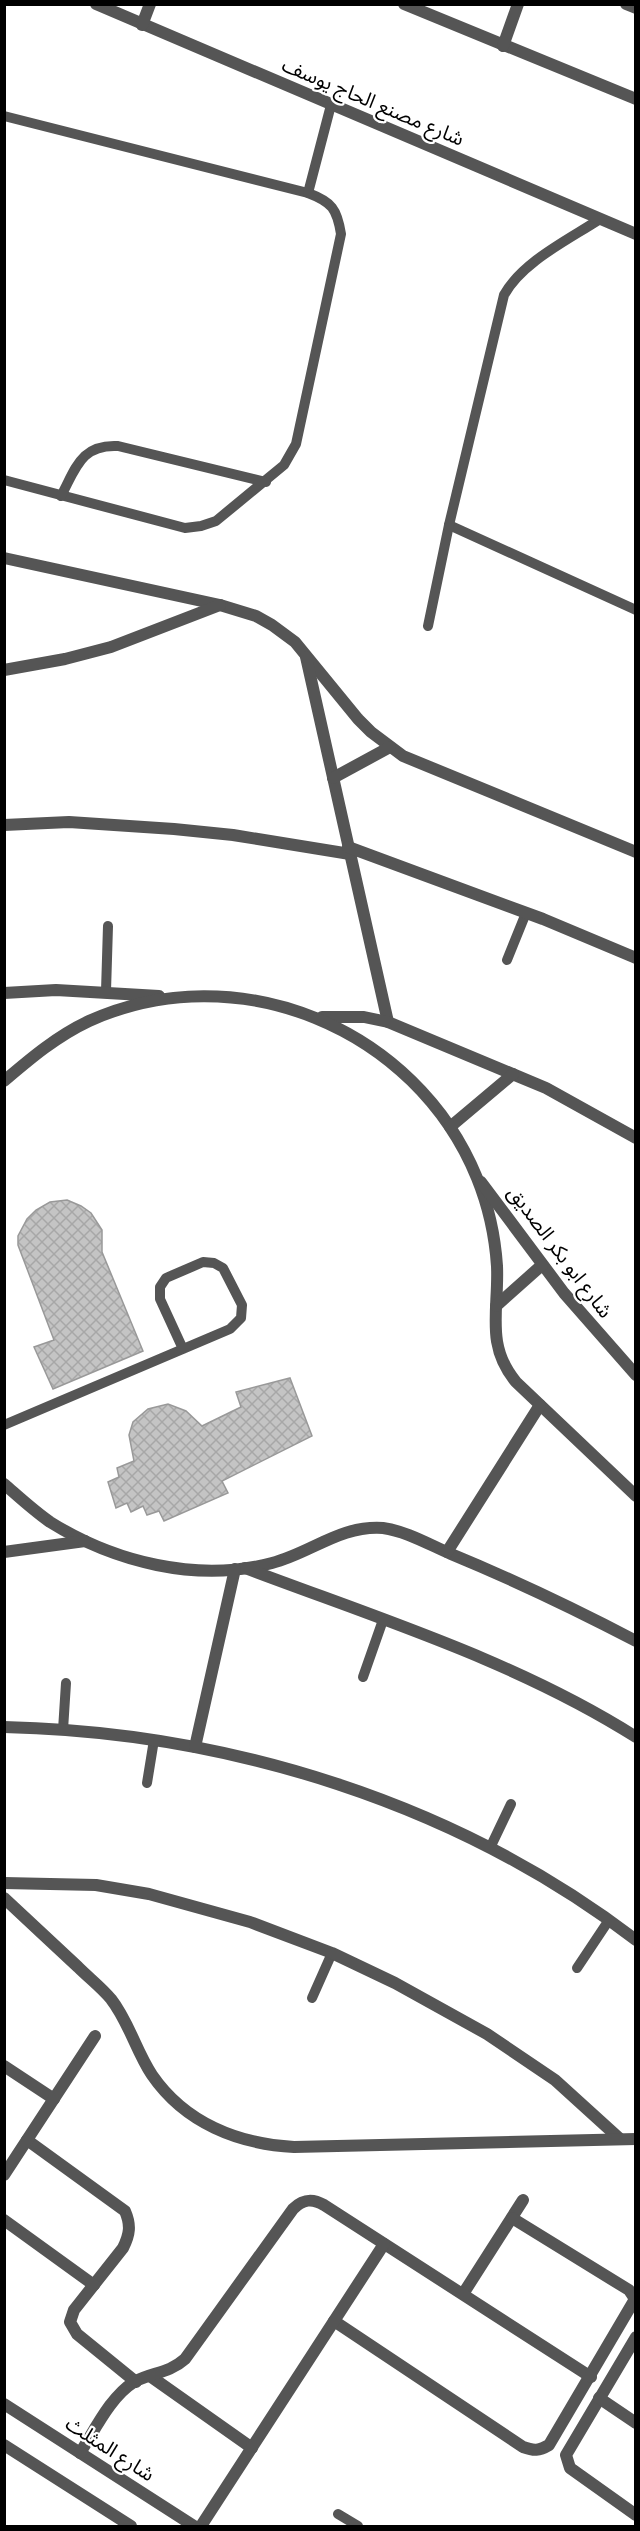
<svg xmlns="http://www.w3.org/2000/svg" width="640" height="2531" font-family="'Nunito Sans','Noto Sans Arabic',sans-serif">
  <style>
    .building { fill: url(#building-cross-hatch); stroke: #999; stroke-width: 1.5 }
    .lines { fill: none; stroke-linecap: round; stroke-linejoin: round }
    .service { stroke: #555; stroke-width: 10 }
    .minor { stroke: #555; stroke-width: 12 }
    .labels { text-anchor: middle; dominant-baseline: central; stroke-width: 4.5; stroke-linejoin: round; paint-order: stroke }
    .street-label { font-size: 20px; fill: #000; stroke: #fff }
  </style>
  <defs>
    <pattern id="building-cross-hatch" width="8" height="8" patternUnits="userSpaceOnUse" patternTransform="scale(1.5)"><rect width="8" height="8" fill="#c4c4c4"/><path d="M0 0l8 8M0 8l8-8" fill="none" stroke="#a7a7a7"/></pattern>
  </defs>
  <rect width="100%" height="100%" fill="#fff"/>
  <!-- building -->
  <g class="building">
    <polygon points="67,1200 81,1206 91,1213 102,1230 102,1252 143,1351 53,1389 34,1347 54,1340 18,1245 18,1236 27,1219 36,1210 50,1202"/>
    <polygon points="290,1378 312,1436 222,1481 228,1493 164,1521 159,1511 147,1515 143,1506 131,1512 127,1503 116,1508 108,1482 119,1477 117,1468 134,1461 129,1435 133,1422 148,1409 168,1404 186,1411 202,1426 241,1407 236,1392"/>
  </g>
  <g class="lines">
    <!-- service -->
    <g class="service">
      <path d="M4 116 308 193C332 202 337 209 341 234L296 444 284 465 216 521 201 526 185 528 4 480"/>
      <polyline points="308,193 331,105"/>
      <path d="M61 496C76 468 81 444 118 446L266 482"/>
      <polyline points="449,525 636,610"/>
      <path d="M428 626 449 525 504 295C522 262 568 240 600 219"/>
      <polyline points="507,960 526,913"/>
      <polyline points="106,991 108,926"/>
      <polyline points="4,1425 230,1329 241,1318 242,1305 223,1268 214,1263 203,1262 166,1278 160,1287 160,1299 183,1349"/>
      <polyline points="363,1677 383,1620"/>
      <polyline points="63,1730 66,1683"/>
      <polyline points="147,1783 154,1740"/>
      <polyline points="490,1848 511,1804"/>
      <polyline points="577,1968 609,1920"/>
      <polyline points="312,1998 332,1953"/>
      <polyline points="338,2514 358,2526"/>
    </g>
    <!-- minor -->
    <g class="minor">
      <polyline points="96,4 636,234"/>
      <polyline points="404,4 636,99"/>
      <polyline points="626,4 636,8"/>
      <polyline points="142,25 150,4"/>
      <polyline points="503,46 518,4"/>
      <polyline points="4,558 220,605 256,616 272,625 295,642 358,719 371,732 403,756 636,852"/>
      <polyline points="306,657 388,1022"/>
      <polyline points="4,670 65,659 111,647 220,605"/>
      <polyline points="333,778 390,747"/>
      <polyline points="4,825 69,822 174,829 233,835 350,854"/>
      <polyline points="348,847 543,919 636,958"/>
      <polyline points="4,993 56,990 159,996"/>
      <polyline points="322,1017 364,1017 388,1022 546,1088 636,1138"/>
      <path d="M4 1081C31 1058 57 1036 89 1021 237 954 416 1028 477 1178 488 1205 495 1236 497 1266 499 1310 485 1345 516 1382L636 1496"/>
      <polyline points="450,1127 513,1074"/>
      <polyline points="481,1182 564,1293 636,1375"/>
      <polyline points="496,1306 542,1265"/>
      <path d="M4 1484C19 1497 34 1511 50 1522 114 1562 197 1583 272 1563 311 1553 340 1525 383 1528 406 1531 430 1545 451 1554 514 1580 575 1609 636 1641"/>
      <polyline points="4,1552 85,1541"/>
      <polyline points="447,1552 540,1405"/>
      <path d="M245 1568C377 1618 516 1661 636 1737"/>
      <path d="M4 1727C229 1732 457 1803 636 1940"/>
      <polyline points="195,1747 235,1569"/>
      <polyline points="4,1883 96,1885 149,1894 250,1922 332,1953 395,1983 487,2034 555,2080 620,2139"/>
      <path d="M4 1898C29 1921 53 1944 78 1967 89 1978 101 1987 111 1999 129 2022 136 2051 152 2075 185 2123 238 2144 294 2147L636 2139"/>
      <polyline points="4,2066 54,2099"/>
      <path d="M27 2140 125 2211C131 2225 130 2234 123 2248L74 2310 70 2322 77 2334 136 2382"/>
      <polyline points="4,2175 95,2036"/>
      <polyline points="4,2220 94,2285"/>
      <polyline points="463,2294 523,2200"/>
      <path d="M334 2321 523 2447C534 2451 539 2451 549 2445L635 2299 629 2290 512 2218"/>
      <polyline points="636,2337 566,2455 570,2468 636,2515"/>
      <polyline points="150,2376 252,2448"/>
      <polyline points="599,2398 636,2423"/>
      <polyline points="4,2404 194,2526"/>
      <polyline points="4,2445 131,2526"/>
      <path d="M80 2453C95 2430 110 2397 134 2382 152 2372 168 2374 185 2359L293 2209C303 2199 312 2198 324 2205L591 2377"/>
      <polyline points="201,2526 384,2244"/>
    </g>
  </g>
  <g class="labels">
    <!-- street labels -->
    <g class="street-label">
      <text transform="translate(373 102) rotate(23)">شارع مصنع الحاج يوسف</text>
      <text transform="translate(560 1252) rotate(53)">شارع ابو بكر الصديق</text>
      <text transform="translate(110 2449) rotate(33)">شارع المثلث</text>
    </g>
  </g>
  <!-- border -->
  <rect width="640" height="2531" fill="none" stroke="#000000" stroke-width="12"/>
</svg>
